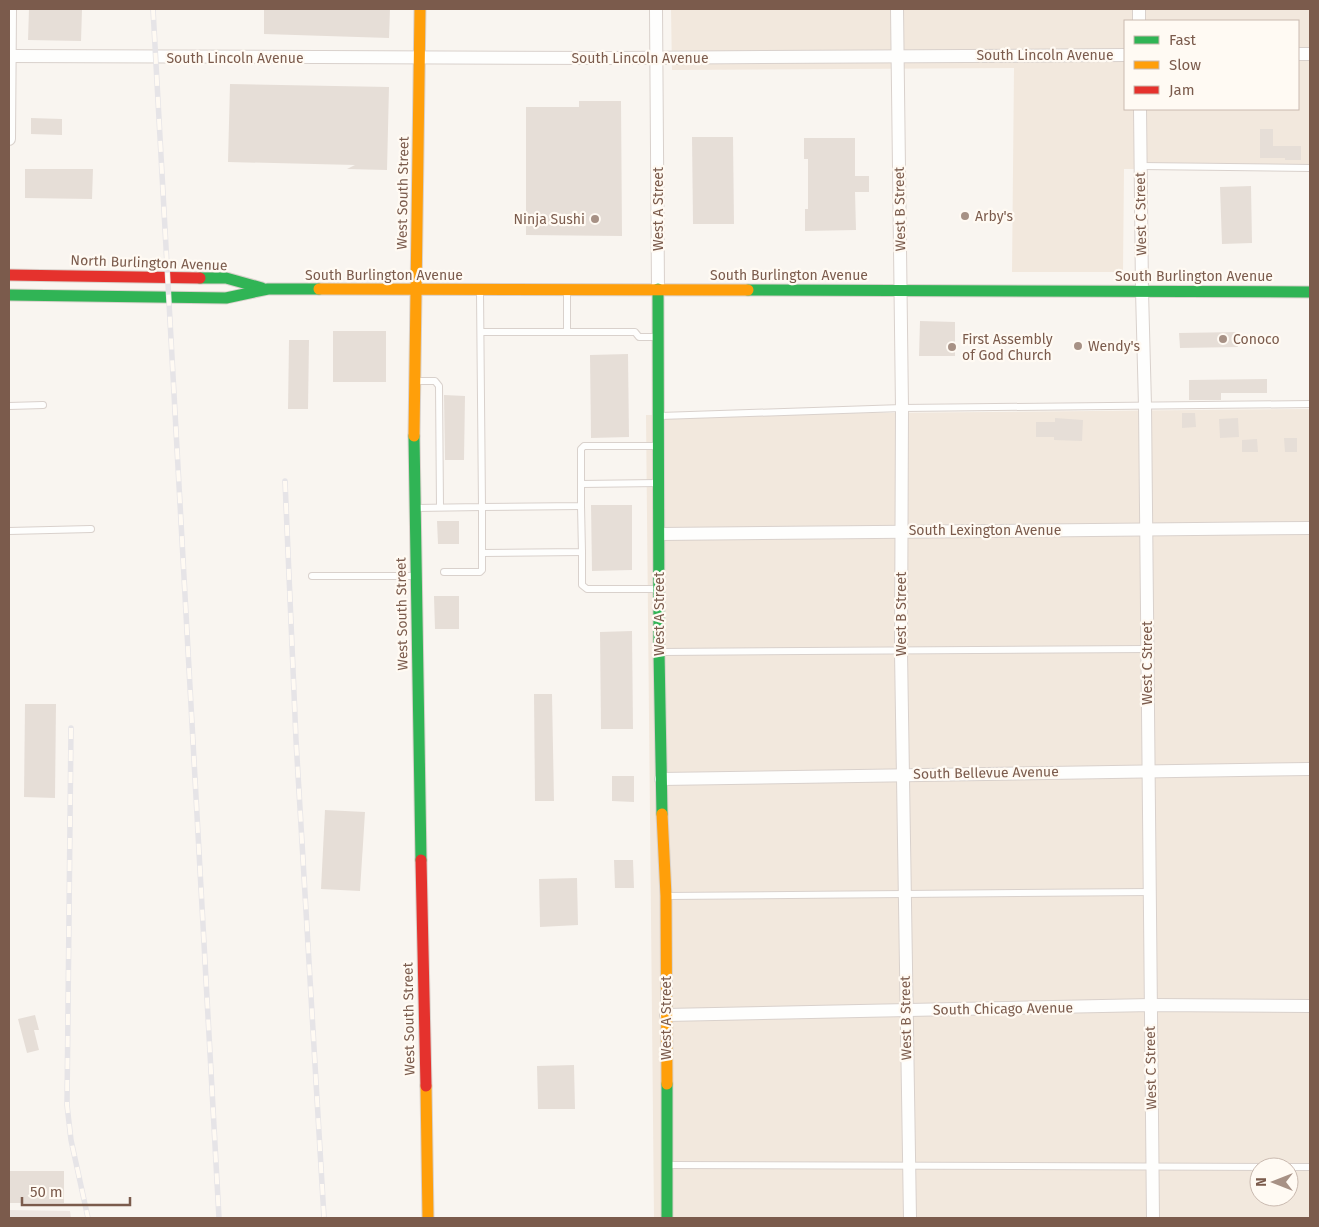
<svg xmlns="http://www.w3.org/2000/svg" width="1319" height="1227" font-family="'Fira Sans',sans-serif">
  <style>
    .residential { fill: #f2e8dd; fill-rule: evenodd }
    .industrial { fill: #ede5e0 }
    .building { fill: #e6ded7 }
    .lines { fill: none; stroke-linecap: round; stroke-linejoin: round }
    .lane-casing { stroke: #d9d1cc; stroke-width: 8 }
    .street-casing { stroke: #d9d1cc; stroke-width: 14 }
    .fast-casing { stroke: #d9d1cb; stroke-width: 13 }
    .slow-casing { stroke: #d9d1cb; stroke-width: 13 }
    .jam-casing { stroke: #d9d1cb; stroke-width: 13 }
    .lane { stroke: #fefefd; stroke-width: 6 }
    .street { stroke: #fefefd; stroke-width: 12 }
    .fast { stroke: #30b455; stroke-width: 11 }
    .slow { stroke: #ff9f0a; stroke-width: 11 }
    .jam { stroke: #e5322d; stroke-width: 11 }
    .rail-casing { stroke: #e6e4e7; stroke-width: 5.5 }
    .rail { stroke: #fffaf3; stroke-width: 4; stroke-dasharray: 11; stroke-linecap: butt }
    .poi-dot { fill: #a79185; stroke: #fffaf3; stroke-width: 2 }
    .labels { text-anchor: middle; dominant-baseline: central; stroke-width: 4.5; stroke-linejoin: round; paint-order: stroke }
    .street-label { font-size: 14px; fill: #7b5b4c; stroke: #fffaf3 }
    .poi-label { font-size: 14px; fill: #7b5b4c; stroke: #fffaf3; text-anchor: start }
  </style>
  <rect width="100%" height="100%" fill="#f9f5f0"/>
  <!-- residential -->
  <g class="residential">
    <path d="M671 9H1310V170L1124 169 1123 272H1012L1014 68 672 70ZM1125 21H1298V109H1125Z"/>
    <path d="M1310 409V1218H654L646 415ZM1259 1167H1289V1197H1259Z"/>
  </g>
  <!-- industrial -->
  <polygon class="industrial" points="9,1210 70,1211 71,1218 9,1218"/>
  <!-- building -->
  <g class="building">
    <polygon points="29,9 82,9 81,41 28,40"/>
    <polygon points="264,9 390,9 389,38 264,34"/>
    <polygon points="230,84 389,87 387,170 347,169 355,165 228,162"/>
    <polygon points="579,101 621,101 622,236 526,235 526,107 579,107"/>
    <polygon points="31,118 62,119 62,135 31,134"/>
    <polygon points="1260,129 1273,129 1273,146 1301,146 1301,160 1285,160 1285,158 1260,158"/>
    <polygon points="692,137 733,137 734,224 693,224"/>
    <polygon points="804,138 855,138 855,176 869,176 869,192 855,192 856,230 805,231 805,209 808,209 808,159 804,159"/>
    <polygon points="25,169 93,169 92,199 25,198"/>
    <polygon points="1251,186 1252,243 1222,244 1220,187"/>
    <polygon points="920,321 955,322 955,356 919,356"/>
    <rect x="333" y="331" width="53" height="51"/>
    <polygon points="1238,332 1238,347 1180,348 1179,333"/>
    <polygon points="289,340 309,340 308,409 288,409"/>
    <polygon points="628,354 629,437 591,438 590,355"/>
    <polygon points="1267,379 1267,393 1221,393 1221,400 1189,400 1189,380"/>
    <polygon points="444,395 465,396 464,460 445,460"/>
    <polygon points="1182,413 1195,413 1196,427 1182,428"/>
    <polygon points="1055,418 1083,420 1082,441 1054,440 1054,437 1036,437 1036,422 1055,422"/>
    <polygon points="1238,418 1239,437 1220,438 1219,419"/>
    <polygon points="1284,438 1297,438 1297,452 1285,452"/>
    <polygon points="1257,439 1258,452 1242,452 1242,440"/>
    <polygon points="591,505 632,505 632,570 592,571"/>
    <polygon points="437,521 459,521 459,544 438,544"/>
    <polygon points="434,596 459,596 459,629 435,629"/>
    <polygon points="632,631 633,729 601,729 600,632"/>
    <polygon points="534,694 552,694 554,801 535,801"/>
    <polygon points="25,704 56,704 55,798 24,797"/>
    <polygon points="612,776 634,776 634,802 612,801"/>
    <polygon points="325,810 365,812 360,891 321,889"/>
    <polygon points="614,860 633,860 634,888 615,888"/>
    <polygon points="577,878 578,925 540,927 539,879"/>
    <polygon points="35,1015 39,1030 34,1030 39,1050 27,1053 18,1019"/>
    <polygon points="574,1065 575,1109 538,1109 537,1066"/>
    <rect x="9" y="1171" width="55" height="32"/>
  </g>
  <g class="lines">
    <defs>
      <g id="lane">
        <polyline points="1141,166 1310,168"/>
        <polyline points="481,332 567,332 567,293"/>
        <polyline points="567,332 635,332 639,337 656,337"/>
        <polyline points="417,381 435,381 439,386 440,507"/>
        <polyline points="9,406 43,405"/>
        <polyline points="660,416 902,408 1310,404"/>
        <polyline points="581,484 658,483"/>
        <polyline points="416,508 482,507 480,293"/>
        <polyline points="9,531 91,529"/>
        <polyline points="582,552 582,585 587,589 658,589"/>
        <polyline points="482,553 582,552 581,506"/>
        <polyline points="444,572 480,572 482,570 482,507 581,506 581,449 584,446 658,446"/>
        <polyline points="312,576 415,576"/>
        <polyline points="660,652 1147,649"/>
        <polyline points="667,896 1150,892"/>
        <polyline points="668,1165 1310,1167"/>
      </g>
      <g id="street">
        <polyline points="656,9 658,289"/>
        <polyline points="897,9 902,408 901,652 910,1218"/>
        <polyline points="1139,9 1139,21"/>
        <polyline points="1298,54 1310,54"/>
        <polyline points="9,56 612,58 1125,55"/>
        <polyline points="1140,109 1142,291 1145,406 1153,1218"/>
        <polyline points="9,139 10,9"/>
        <polyline points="660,534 1310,528"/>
        <polyline points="661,779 1310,769"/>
        <polyline points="666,1015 1151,1005 1310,1006"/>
      </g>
      <g id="fast">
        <polyline points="200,278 226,278 262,288"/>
        <polyline points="658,289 659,652 662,814"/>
        <polyline points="748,290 1310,292"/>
        <polyline points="9,295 226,298 268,289 319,289"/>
        <polyline points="414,436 421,860"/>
        <polyline points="667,1084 667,1218"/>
      </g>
      <g id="slow">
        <polyline points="319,289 748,290"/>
        <polyline points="414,436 420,9"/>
        <polyline points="662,814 666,896 667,1084"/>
        <polyline points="426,1086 428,1218"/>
      </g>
      <g id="jam">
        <polyline points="9,275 200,278"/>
        <polyline points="421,860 426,1086"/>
      </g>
    </defs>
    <!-- lane casing -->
    <use href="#lane" class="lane-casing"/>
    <!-- street casing -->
    <use href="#street" class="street-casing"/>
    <!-- fast casing -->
    <use href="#fast" class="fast-casing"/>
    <!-- slow casing -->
    <use href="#slow" class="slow-casing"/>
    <!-- jam casing -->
    <use href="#jam" class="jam-casing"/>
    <!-- lane -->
    <use href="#lane" class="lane"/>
    <!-- street -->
    <use href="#street" class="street"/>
    <!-- fast -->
    <use href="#fast" class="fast"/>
    <!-- slow -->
    <use href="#slow" class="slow"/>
    <!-- jam -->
    <use href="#jam" class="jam"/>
    <defs>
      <g id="rail">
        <polyline points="153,9 219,1218"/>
        <polyline points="285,481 296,740 324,1218"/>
        <polyline points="71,728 67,1105 71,1140 88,1218"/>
      </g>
    </defs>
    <!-- rail casing -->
    <use href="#rail" class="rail-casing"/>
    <!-- rail -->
    <use href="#rail" class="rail"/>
  </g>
  <!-- markers -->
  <g class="poi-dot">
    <circle cx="965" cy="216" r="5"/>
    <circle cx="595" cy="219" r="5"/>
    <circle cx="1223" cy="339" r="5"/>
    <circle cx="1078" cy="346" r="5"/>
    <circle cx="952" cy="347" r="5"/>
  </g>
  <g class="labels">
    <!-- street labels -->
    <g class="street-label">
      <text x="1045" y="55">South Lincoln Avenue</text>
      <text x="235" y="58">South Lincoln Avenue</text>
      <text x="640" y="58">South Lincoln Avenue</text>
      <text transform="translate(403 193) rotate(-89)">West South Street</text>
      <text transform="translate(658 209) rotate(-90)">West A Street</text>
      <text transform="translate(900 209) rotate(-91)">West B Street</text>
      <text transform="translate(1141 214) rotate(-91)">West C Street</text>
      <text transform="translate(149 263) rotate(2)">North Burlington Avenue</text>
      <text x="384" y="275">South Burlington Avenue</text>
      <text x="789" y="275">South Burlington Avenue</text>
      <text x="1194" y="276">South Burlington Avenue</text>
      <text x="985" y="530">South Lexington Avenue</text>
      <text transform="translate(402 614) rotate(-91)">West South Street</text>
      <text transform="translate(659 614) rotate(-90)">West A Street</text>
      <text transform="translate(901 614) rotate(-90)">West B Street</text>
      <text transform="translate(1147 663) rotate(-90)">West C Street</text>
      <text transform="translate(986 773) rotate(-1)">South Bellevue Avenue</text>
      <text transform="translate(1003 1009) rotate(-1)">South Chicago Avenue</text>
      <text transform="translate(666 1018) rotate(-90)">West A Street</text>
      <text transform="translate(906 1018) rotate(-91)">West B Street</text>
      <text transform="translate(409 1019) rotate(-91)">West South Street</text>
      <text transform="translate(1151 1068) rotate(-91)">West C Street</text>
    </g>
    <!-- poi labels -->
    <g class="poi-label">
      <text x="975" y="216">Arby's</text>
      <text x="585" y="219" text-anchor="end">Ninja Sushi</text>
      <text x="962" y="339">First Assembly<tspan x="962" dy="16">of God Church</tspan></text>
      <text x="1233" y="339">Conoco</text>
      <text x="1088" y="346">Wendy's</text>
    </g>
  </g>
  <!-- border -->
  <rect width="1319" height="1227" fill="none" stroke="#7b5b4c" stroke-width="20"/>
  <!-- legend -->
  <rect x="1124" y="20" width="175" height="90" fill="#fffaf3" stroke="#cabab0"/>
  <rect x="1134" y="36" width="25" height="8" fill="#30b455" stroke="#cabab0"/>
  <text x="1169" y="45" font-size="15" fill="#7b5b4c">Fast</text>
  <rect x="1134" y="61" width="25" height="8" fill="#ff9f0a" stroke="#cabab0"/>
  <text x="1169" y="70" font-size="15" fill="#7b5b4c">Slow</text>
  <rect x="1134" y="86" width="25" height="8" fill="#e5322d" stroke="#cabab0"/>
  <text x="1169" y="95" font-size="15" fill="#7b5b4c">Jam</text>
  <!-- north arrow -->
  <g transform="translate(1274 1182) rotate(270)"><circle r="24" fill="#fffaf3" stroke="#cabab0"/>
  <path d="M0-4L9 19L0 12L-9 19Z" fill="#a79185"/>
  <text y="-8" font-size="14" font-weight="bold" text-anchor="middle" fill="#7b5b4c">N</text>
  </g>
  <!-- scale -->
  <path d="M22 1197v8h108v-8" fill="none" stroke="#7b5b4c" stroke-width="2.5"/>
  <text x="30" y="1197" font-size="15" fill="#7b5b4c" stroke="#fffaf3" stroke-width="4" paint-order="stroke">50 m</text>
</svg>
